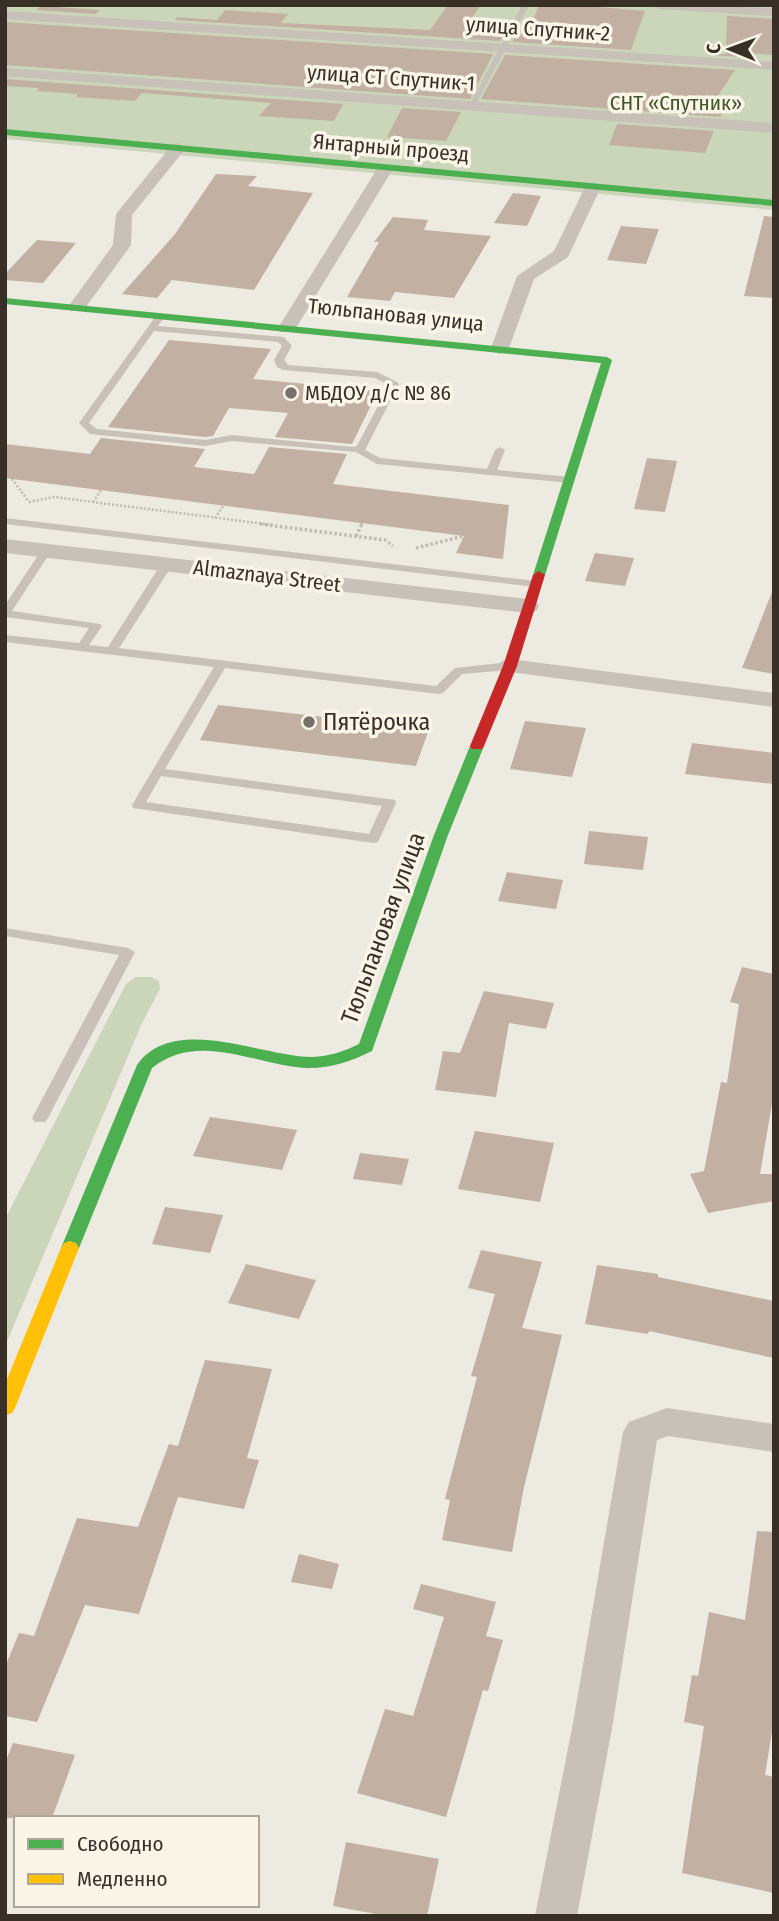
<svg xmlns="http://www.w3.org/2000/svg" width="779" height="1921" font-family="'Fira Sans Condensed',sans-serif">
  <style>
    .green { fill: #cbd5ba }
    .building { fill: #c2b0a2 }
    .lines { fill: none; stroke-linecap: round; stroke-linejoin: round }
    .path-far1 { stroke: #bfbab2; stroke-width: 2.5; stroke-dasharray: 2 2; stroke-linecap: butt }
    .path { stroke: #bfbab2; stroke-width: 3.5; stroke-dasharray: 2.5 2.5; stroke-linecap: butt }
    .lane { fill: #c7c1b9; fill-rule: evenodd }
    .street { fill: #c7c1b9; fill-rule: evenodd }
    .fast { fill: #4caf50; fill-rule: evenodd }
    .slow { fill: #ffc107; fill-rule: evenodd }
    .jam { fill: #c62828; fill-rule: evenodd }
    .poi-dot { fill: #777068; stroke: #fbf5e8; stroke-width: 2.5 }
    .labels { text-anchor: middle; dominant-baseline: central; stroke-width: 7; stroke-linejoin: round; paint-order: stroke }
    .far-street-label { font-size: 21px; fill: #382f27; stroke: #fbf5e8 }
    .far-park-label { font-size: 21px; fill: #40572a; stroke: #fbf5e8 }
    .far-poi-label { font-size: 21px; fill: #382f27; stroke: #fbf5e8; text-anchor: start }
    .poi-label { font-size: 24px; fill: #382f27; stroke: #fbf5e8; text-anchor: start }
    .street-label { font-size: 24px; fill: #382f27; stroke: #fbf5e8 }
  </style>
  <rect width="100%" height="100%" fill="#edeae1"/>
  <!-- green -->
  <g class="green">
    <polygon points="5,5 774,5 774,210 5,139"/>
    <polygon points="136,977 151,977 159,981 160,989 142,1023 5,1346 5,1219 126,984"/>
  </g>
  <!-- building -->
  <g class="building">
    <polygon points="448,5 481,5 465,27 506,31 500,41 175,20 177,17 217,20 225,10 288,14 281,23 430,30"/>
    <polygon points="539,5 574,5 645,11 631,50 512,42 518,32 528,33"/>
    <polygon points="41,6 100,10 95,14 36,10"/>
    <polygon points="727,16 774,19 774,55 746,53 743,57 709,55 726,54"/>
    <polygon points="5,22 493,54 470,99 5,65"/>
    <polygon points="505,55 735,70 714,102 726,103 720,117 481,99"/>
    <polygon points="5,79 343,104 334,121 259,116 271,103 142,93 135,101 76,97 78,94 36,91 39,88 5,86"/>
    <polygon points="402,108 461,112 446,141 387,137"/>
    <polygon points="617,124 714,131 705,153 609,145"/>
    <polygon points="216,174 257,176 248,186 313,193 254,290 172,280 157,298 122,294 175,234"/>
    <polygon points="513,193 541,196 527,226 494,223"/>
    <polygon points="764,216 774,217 774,298 744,296"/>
    <polygon points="393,217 428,220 424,230 491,236 454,298 395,292 390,301 347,297 379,242 374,242"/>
    <polygon points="621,226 659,229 646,264 607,260"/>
    <polygon points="37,240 76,243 43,283 5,280 5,274"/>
    <polygon points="169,340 271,349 253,379 378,391 352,444 275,437 288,413 229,408 213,436 205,437 108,427"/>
    <polygon points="101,438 205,449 194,467 254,474 269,447 347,454 333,484 509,505 503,559 456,553 464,536 5,478 5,444 90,454"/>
    <polygon points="647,458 677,461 665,512 634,509"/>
    <polygon points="595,553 634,558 625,586 585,581"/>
    <polygon points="772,592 774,674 742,668"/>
    <polygon points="218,705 429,729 416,766 200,740"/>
    <polygon points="525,721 586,728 572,777 510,769"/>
    <polygon points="692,743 774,753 774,784 685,774"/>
    <polygon points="589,831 648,837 643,870 584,864"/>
    <polygon points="507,872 563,880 556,909 498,901"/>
    <polygon points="742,967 774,974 774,1092 760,1174 774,1174 774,1201 708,1213 690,1174 704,1171 721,1082 727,1083 739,1004 730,1002"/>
    <polygon points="484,991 554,1003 546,1029 509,1023 496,1097 435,1090 443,1051 460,1053"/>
    <polygon points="210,1117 297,1130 282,1170 193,1156"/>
    <polygon points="475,1131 554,1143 540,1202 458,1189"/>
    <polygon points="360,1153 409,1159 402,1185 353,1179"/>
    <polygon points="165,1207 223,1215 210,1253 152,1244"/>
    <polygon points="481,1250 542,1262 522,1328 562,1335 524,1487 512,1552 442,1540 450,1500 445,1499 477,1377 471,1376 495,1294 468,1288"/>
    <polygon points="246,1264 316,1280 299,1319 228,1303"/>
    <polygon points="597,1265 658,1274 658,1277 774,1301 774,1358 649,1331 648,1334 585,1324"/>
    <polygon points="205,1360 272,1369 247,1458 259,1460 244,1509 178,1497 139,1614 85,1605 37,1722 5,1716 5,1667 19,1633 34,1636 77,1518 138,1527 169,1444 178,1446"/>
    <polygon points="757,1531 774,1532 774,1719 765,1775 774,1777 774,1893 682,1873 704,1726 684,1722 692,1675 698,1676 709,1612 745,1620"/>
    <polygon points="299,1554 339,1564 332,1589 291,1582"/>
    <polygon points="421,1584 496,1602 486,1636 503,1640 488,1691 483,1690 446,1817 357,1793 385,1709 413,1716 444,1617 413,1609"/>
    <polygon points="13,1743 75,1755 52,1818 5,1818 5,1763"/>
    <polygon points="346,1842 439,1859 427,1916 386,1916 333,1906"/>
  </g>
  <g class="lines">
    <!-- path-far1 -->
    <g class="path-far1">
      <polyline points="12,479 29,502"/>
      <polyline points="29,502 54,497 273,525"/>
      <polyline points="93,502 101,490"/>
      <polyline points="215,518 223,506"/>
      <polyline points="361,525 362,523"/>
    </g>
    <!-- path -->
    <g class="path">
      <polyline points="260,524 385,540 393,546"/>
      <polyline points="356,536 362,524"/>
      <polyline points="416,548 464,536"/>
    </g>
    <!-- lane -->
    <g class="lane">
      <polygon points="522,5 529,5 475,106 468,108"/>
      <path d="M158 313 166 315 158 326 284 337 292 346 284 360 288 365 377 372 397 382 399 384 365 450 380 458 487 469 495 450 500 447 505 450 497 470 570 477 575 480 570 483 377 464 356 452 232 441 205 446 90 434 79 423ZM154 331 278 342 282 346 274 360 277 367 283 370 375 378 389 385 357 446 353 447 232 435 205 440 97 429 89 423Z"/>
      <polygon points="5,518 536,581 542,584 536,587 5,524"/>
      <path d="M47 547 52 550 12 611 100 624 102 626 89 645 108 647 161 564 167 561 173 564 119 648 436 686 455 668 510 662 516 666 510 670 462 674 443 693 439 694 225 668 165 769 395 800 396 803 378 842 373 843 133 808 132 805 214 667 5 642V635L79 643 89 628 5 617V605L43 548ZM161 776 382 806 369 834 146 802Z"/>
      <polygon points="5,928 128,948 135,952 48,1118 45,1122 35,1122 32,1118 119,955 5,936"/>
    </g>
    <!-- street -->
    <g class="street">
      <polygon points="651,5 774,8 774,16 658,9"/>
      <polygon points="5,11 774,62 774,70 5,19"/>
      <polygon points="5,68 774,123 774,133 5,76"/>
      <polygon points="178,143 186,148 132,215 131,245 83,311 71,311 68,307 113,245 116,214 172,145"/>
      <polygon points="385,164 393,169 296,328 294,332 280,332 278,328 377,169"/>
      <polygon points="593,182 601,187 568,257 534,279 509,348 500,354 493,352 491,348 517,276 554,251 585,187"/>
      <polygon points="5,539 528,599 536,601 539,606 536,611 528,613 5,553"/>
      <polygon points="510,659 774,693 774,707 502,671 498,666 502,661"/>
      <polygon points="667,1408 774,1424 774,1452 668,1436 657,1440 613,1723 577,1916 535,1916 573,1723 623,1432 629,1422"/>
    </g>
    <!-- fast -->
    <g class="fast">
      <polygon points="5,129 774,200 774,206 5,135"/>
      <polygon points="5,298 607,357 612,360 545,575 539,579 533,575 601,363 5,304"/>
      <path d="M477 742 484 746 448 835 372 1051C352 1061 332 1068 309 1068 256 1066 199 1030 152 1068L79 1248 76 1253H64L61 1248 137 1065C174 1013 262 1057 312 1057 330 1056 343 1052 359 1044L434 835 470 746Z"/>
    </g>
    <!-- slow -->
    <polygon class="slow" points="70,1241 76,1243 79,1248 15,1408 12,1413 5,1416 5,1384 61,1248 64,1243"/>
    <!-- jam -->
    <polygon class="jam" points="539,571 545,575 517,666 484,746 482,749 472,749 470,746 503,666 533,575"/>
  </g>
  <!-- markers -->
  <g class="poi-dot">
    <circle cx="291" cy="393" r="7"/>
    <circle cx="309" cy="722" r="7"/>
  </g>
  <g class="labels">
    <!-- far-street labels -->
    <g class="far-street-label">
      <text transform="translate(538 29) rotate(4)">улица Спутник-2</text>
      <text transform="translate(391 78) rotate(4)">улица СТ Спутник-1</text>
      <text transform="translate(391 148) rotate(5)">Янтарный проезд</text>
      <text transform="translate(396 315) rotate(6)">Тюльпановая улица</text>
      <text transform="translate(267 576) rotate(7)">Almaznaya Street</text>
    </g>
    <!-- far-park labels -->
    <g class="far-park-label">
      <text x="676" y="103">СНТ «Спутник»</text>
    </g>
    <!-- far-poi labels -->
    <g class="far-poi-label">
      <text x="305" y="393">МБДОУ д/с № 86</text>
    </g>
    <!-- poi labels -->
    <g class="poi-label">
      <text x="323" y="722">Пятёрочка</text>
    </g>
    <!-- street labels -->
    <g class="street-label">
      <text transform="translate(383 928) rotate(-70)">Тюльпановая улица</text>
    </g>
  </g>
  <!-- border -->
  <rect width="779" height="1921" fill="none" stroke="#382f27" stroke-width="14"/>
  <!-- legend -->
  <rect x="14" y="1816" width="245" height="91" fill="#fbf5e8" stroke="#ada69b" stroke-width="2"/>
  <rect x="28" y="1839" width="35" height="10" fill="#4caf50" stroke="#ada69b" stroke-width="2"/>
  <text x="77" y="1851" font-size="21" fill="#382f27">Свободно</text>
  <rect x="28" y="1874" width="35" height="10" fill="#ffc107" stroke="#ada69b" stroke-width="2"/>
  <text x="77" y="1886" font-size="21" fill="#382f27">Медленно</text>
  <!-- north arrow -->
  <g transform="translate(730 49) rotate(271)" stroke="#fbf5e8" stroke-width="5" paint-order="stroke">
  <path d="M0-5L12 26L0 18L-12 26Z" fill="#382f27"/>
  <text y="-10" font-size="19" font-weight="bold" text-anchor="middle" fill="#382f27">С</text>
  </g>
</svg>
